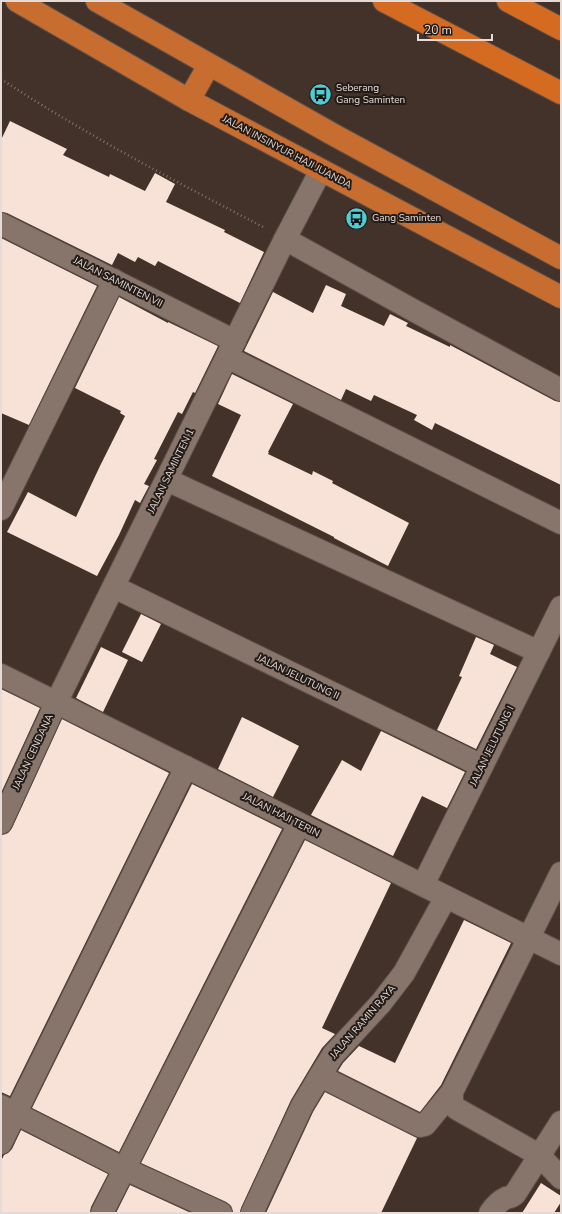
<svg xmlns="http://www.w3.org/2000/svg" width="562" height="1214" font-family="'Nunito Sans',sans-serif">
  <style>
    .building { fill: #f8e2d7 }
    .lines { fill: none; stroke-linecap: round; stroke-linejoin: round }
    .minor-casing { stroke: #5d4f48; stroke-width: 24 }
    .trunk-casing { stroke: #5d4f48; stroke-width: 24 }
    .motorway-casing { stroke: #5d4f48; stroke-width: 24 }
    .path { stroke: #82746c; stroke-width: 2.5; stroke-dasharray: 1 3; stroke-linecap: butt }
    .minor { stroke: #87746a; stroke-width: 22 }
    .trunk { stroke: #c66d2f; stroke-width: 22 }
    .motorway { stroke: #d56b20; stroke-width: 22 }
    .labels { text-anchor: middle; dominant-baseline: central; stroke-width: 4; stroke-linejoin: round; paint-order: stroke }
    .poi-label { font-size: 10px; fill: #e6dbd6; stroke: #231b17; text-anchor: start }
    .street-label { font-size: 10px; fill: #e6dbd6; stroke: #231b17 }
  </style>
  <rect width="100%" height="100%" fill="#423229"/>
  <!-- building -->
  <g class="building">
    <polygon points="10,121 67,149 63,155 109,177 110,174 145,191 155,173 175,184 166,202 225,230 224,232 264,252 240,303 158,261 155,266 138,257 135,262 118,253 112,265 7,213 1,212 1,140"/>
    <polygon points="1,238 97,286 29,425 1,413"/>
    <polygon points="326,285 346,294 341,306 384,326 390,314 408,323 406,326 450,347 450,345 555,401 561,402 561,485 435,423 432,430 414,420 417,415 374,395 371,401 346,389 341,400 244,351 273,292 313,313"/>
    <polygon points="119,297 168,323 168,322 218,346 195,393 193,392 182,414 178,412 154,459 157,460 144,484 149,486 140,503 135,500 119,535 97,576 7,532 28,492 76,517 100,466 125,416 120,413 121,411 75,388"/>
    <polygon points="232,374 293,404 268,452 269,452 268,454 312,475 313,471 333,481 332,483 409,523 388,566 334,538 334,537 212,476 241,415 218,404"/>
    <polygon points="141,614 161,624 142,662 122,652"/>
    <polygon points="476,637 494,645 490,654 517,667 476,749 437,730 462,677 459,676"/>
    <polygon points="101,647 128,660 103,712 76,698"/>
    <polygon points="1,689 40,708 1,793"/>
    <polygon points="242,717 299,746 273,797 218,769"/>
    <polygon points="62,719 169,773 10,1096 1,1092 1,835 8,833 12,828"/>
    <polygon points="381,731 465,772 447,808 422,796 393,856 311,815 342,760 361,771"/>
    <polygon points="192,784 282,829 119,1152 32,1108"/>
    <polygon points="305,840 391,883 322,1028 335,1034 322,1048 291,1100 241,1208 240,1213 233,1213 231,1206 226,1202 141,1163"/>
    <polygon points="464,920 511,943 441,1085 420,1112 338,1071 343,1063 359,1046 395,1063"/>
    <polygon points="325,1092 417,1138 381,1213 266,1213 313,1112"/>
    <polygon points="21,1130 108,1174 91,1207 90,1213 1,1213 1,1161 4,1155 8,1153 12,1149"/>
    <polygon points="541,1183 561,1196 561,1202 554,1213 522,1213"/>
    <polygon points="130,1185 191,1213 116,1213"/>
  </g>
  <g class="lines">
    <defs>
      <g id="minor">
        <polyline points="1,224 235,341"/>
        <polyline points="285,239 411,309 561,390"/>
        <polyline points="227,357 561,523"/>
        <polyline points="167,480 539,652"/>
        <polyline points="1,509 114,280"/>
        <polyline points="114,587 482,766"/>
        <polyline points="1,675 561,954"/>
        <polyline points="1,823 56,703 285,239 321,170"/>
        <polyline points="423,885 561,607"/>
        <polyline points="320,1076 420,1126 425,1125 452,1092 561,873"/>
        <polyline points="452,1092 452,1104 457,1109 539,1155 561,1178"/>
        <polyline points="1,1106 125,1169 221,1213"/>
        <polyline points="1,1143 186,767"/>
        <polyline points="102,1213 299,824"/>
        <polyline points="252,1213 302,1106 320,1076 333,1055 381,1003 404,973 446,897"/>
        <path d="M490 1213C494 1207 499 1201 506 1198 510 1197 512 1197 515 1194L561 1122"/>
      </g>
      <g id="trunk">
        <polyline points="17,1 189,100 561,297"/>
        <polyline points="97,1 334,135 561,258"/>
        <polyline points="189,100 209,65"/>
      </g>
      <g id="motorway">
        <polyline points="384,1 561,93"/>
        <polyline points="508,1 561,29"/>
      </g>
    </defs>
    <!-- minor casing -->
    <use href="#minor" class="minor-casing"/>
    <!-- trunk casing -->
    <use href="#trunk" class="trunk-casing"/>
    <!-- motorway casing -->
    <use href="#motorway" class="motorway-casing"/>
    <!-- path -->
    <path class="path" d="M1 79C86 135 175 181 265 228"/>
    <!-- minor -->
    <use href="#minor" class="minor"/>
    <!-- trunk -->
    <use href="#trunk" class="trunk"/>
    <!-- motorway -->
    <use href="#motorway" class="motorway"/>
  </g>
  <!-- icons -->
  <defs>
    <symbol id="bus-disc" viewBox="-11 -11 22 22"><circle r="9.5" fill="#51ccd3" stroke="#231b17"/><path d="M-5-6H5V4H4V6H2V4H-2V6H-4V4H-5ZM-3.5-4V0h7V-4ZM-3.5 1.2v1.5H-2V1.2ZM2 1.2v1.5H3.5V1.2Z" fill="#111"/></symbol>
  </defs>
  <g fill-rule="evenodd">
    <use href="#bus-disc" x="308" y="82" width="25" height="25"/>
    <use href="#bus-disc" x="344" y="206" width="25" height="25"/>
  </g>
  <g class="labels">
    <!-- poi labels -->
    <g class="poi-label">
      <text x="336" y="88">Seberang<tspan x="336" dy="12">Gang Saminten</tspan></text>
      <text x="372" y="218">Gang Saminten</text>
    </g>
    <!-- street labels -->
    <g class="street-label">
      <text transform="translate(287 152) rotate(28)">JALAN INSINYUR HAJI JUANDA</text>
      <text transform="translate(118 282) rotate(27)">JALAN SAMINTEN VII</text>
      <text transform="translate(171 471) rotate(-64)">JALAN SAMINTEN 1</text>
      <text transform="translate(298 677) rotate(26)">JALAN JELUTUNG II</text>
      <text transform="translate(492 746) rotate(-64)">JALAN JELUTUNG I</text>
      <text transform="translate(33 752) rotate(-65)">JALAN CENDANA</text>
      <text transform="translate(281 815) rotate(27)">JALAN HAJI TERIN</text>
      <text transform="translate(363 1022) rotate(-49)">JALAN RAMIN RAYA</text>
    </g>
  </g>
  <!-- border -->
  <rect width="562" height="1214" fill="none" stroke="#e6dbd6" stroke-width="4"/>
  <!-- scale -->
  <path d="M418 34v6h74v-6" fill="none" stroke="#e6dbd6" stroke-width="2"/>
  <text x="424" y="34" font-size="12" fill="#e6dbd6" stroke="#231b17" stroke-width="3" paint-order="stroke">20 m</text>
</svg>
